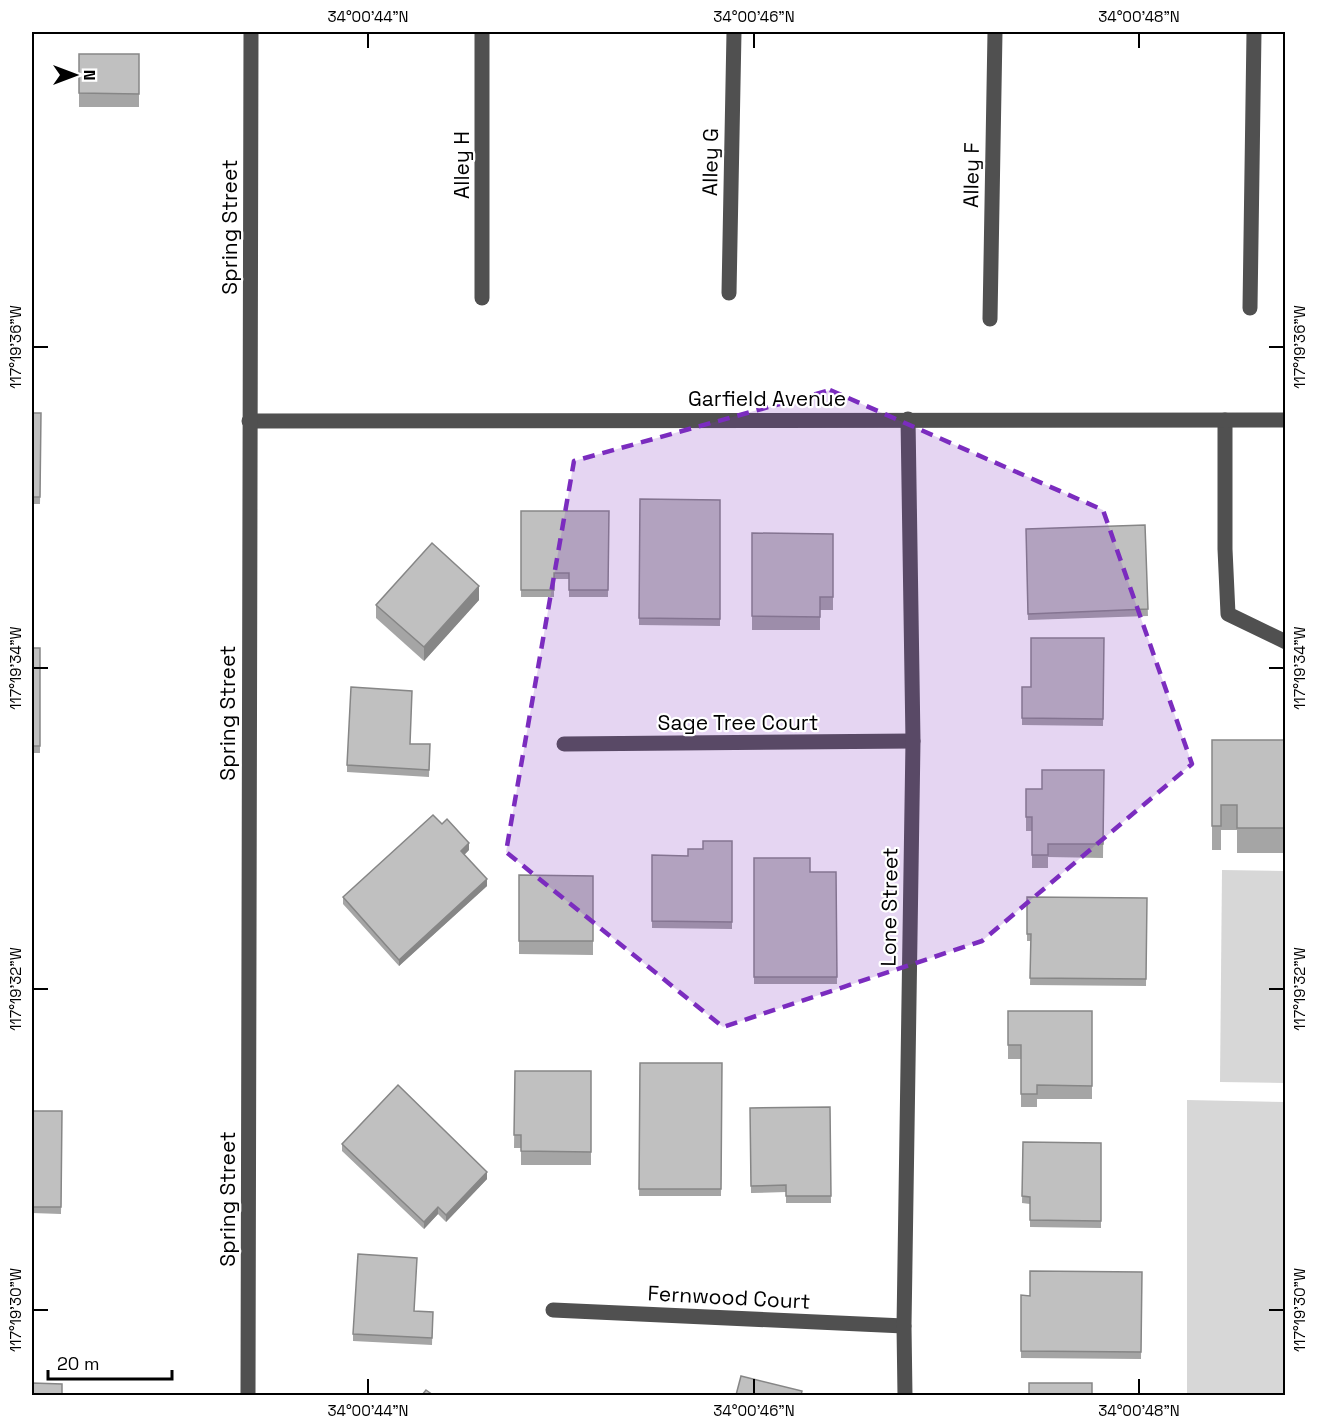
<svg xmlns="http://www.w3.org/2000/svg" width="1317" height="1427" font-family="'Space Grotesk',sans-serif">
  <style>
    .green { fill: #d7d7d7 }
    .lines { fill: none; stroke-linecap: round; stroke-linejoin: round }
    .minor { stroke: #505050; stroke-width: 15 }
    .wall { fill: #a5a5a5 }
    .shaded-wall { fill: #868686 }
    .building { fill: #c0c0c0; stroke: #868686; stroke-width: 1.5 }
    .marked { fill: #7b2cbf; fill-opacity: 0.2; stroke: #7b2cbf; stroke-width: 4.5; stroke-dasharray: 12 8; stroke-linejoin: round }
    .ticks { fill: none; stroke: #000; stroke-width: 2 }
    .labels { text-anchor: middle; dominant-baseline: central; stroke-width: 4.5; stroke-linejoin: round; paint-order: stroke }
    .street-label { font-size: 21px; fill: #000; stroke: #fff }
    .neatline { fill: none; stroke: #000; stroke-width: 2 }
    .ticks-label { font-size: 15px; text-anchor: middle; fill: #000 }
  </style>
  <rect width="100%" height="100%" fill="#fff"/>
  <!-- green -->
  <g class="green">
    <polygon points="1222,870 1285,871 1285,1083 1220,1082"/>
    <polygon points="1187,1100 1285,1102 1285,1395 1187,1395"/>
  </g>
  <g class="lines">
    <!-- minor -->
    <g class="minor">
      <polyline points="482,32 482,298"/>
      <polyline points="729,293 734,32"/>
      <polyline points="1250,308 1254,32"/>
      <polyline points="990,319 995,32"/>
      <polyline points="1225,420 1225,549 1228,614 1286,642"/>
      <polyline points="249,421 1286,420"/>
      <polyline points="564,744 913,741"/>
      <polyline points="553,1310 904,1326"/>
      <polyline points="248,1396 251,32"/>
      <polyline points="905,1396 904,1326 913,741 908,419"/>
    </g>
  </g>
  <!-- wall -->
  <g class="wall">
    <rect x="79" y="54" width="60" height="53"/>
    <polygon points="32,413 41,413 40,504 32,504"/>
    <polygon points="640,499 720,500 720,626 639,625"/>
    <polygon points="521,511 609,511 608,597 569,597 569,579 554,579 554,597 521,597"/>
    <polygon points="1145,525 1148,616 1028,620 1026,529"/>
    <polygon points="752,533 833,534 833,610 820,610 820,630 752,630"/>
    <polygon points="479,600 424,661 376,618 376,605"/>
    <polygon points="1104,638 1103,726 1022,725 1022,687 1031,687"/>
    <rect x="32" y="648" width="8" height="105"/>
    <polygon points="1212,740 1286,740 1286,853 1237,853 1237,830 1221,830 1221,850 1212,850"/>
    <polygon points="410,744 430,744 429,777 347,772 347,765"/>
    <polygon points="1104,770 1103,858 1048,857 1048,868 1032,868 1032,831 1026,831 1026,789 1042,789"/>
    <polygon points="732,841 732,929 652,928 652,855 688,856 703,849"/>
    <polygon points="469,850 464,855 487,886 399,966 343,904 343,897"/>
    <polygon points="754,858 810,872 836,872 837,984 754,984"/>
    <polygon points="519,875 593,876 593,955 519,954"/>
    <polygon points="1027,897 1147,898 1146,986 1030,985 1031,941 1027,941"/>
    <polygon points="1008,1011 1092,1011 1092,1099 1037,1099 1037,1107 1021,1107 1021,1059 1008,1059"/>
    <polygon points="640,1063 722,1063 721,1196 639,1196"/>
    <polygon points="515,1071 591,1071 591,1165 521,1165 521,1148 514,1148"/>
    <polygon points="830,1107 831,1203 786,1203 786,1192 751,1193 750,1108"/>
    <polygon points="32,1111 62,1111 61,1214 32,1213"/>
    <polygon points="1023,1142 1101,1143 1101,1228 1030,1227 1030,1204 1022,1203"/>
    <polygon points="342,1144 487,1179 446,1222 438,1214 424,1229 342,1151"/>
    <polygon points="1142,1272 1141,1359 1021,1358 1021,1295 1030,1296"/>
    <polygon points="414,1311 433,1312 432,1345 353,1341 353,1334"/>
  </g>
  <!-- shaded-wall -->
  <g class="shaded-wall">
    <polygon points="479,586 479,600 424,661 424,647"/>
    <polygon points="469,843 469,850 461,858 461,851"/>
    <polygon points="487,879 487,886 399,966 399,960"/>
    <polygon points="487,1172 487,1179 446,1222 446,1215"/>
    <polygon points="438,1207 438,1214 424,1229 424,1222"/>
  </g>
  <!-- building -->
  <g class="building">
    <polygon points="79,54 139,54 139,94 79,93"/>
    <polygon points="32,413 41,413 40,497 32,497"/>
    <polygon points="640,499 720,500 720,619 639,618"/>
    <polygon points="521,511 609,511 608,590 569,590 569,573 554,573 554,590 521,590"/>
    <polygon points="1145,525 1148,609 1028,614 1026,529"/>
    <polygon points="752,533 833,534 833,597 820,597 820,617 752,616"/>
    <polygon points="432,543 479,586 424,647 376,605"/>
    <polygon points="1031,638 1104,638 1103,719 1022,718 1022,687 1031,687"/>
    <rect x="32" y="648" width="8" height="98"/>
    <polygon points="351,687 412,691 410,744 430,744 429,770 347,765"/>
    <polygon points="1212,740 1286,740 1286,828 1237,828 1237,805 1221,805 1221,826 1212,826"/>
    <polygon points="1042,770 1104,770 1103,844 1048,844 1048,855 1032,855 1032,817 1026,817 1026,789 1042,789"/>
    <polygon points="433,815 442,824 447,819 469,843 461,851 487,879 399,960 343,897"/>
    <polygon points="703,841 732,841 732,922 652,921 652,855 688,856 688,849 703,849"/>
    <polygon points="754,858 810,858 810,872 836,872 837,977 754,977"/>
    <polygon points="519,875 593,876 593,941 519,941"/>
    <polygon points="1027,897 1147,898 1146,979 1030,978 1031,934 1027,934"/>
    <polygon points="1008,1011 1092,1011 1092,1086 1037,1085 1037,1094 1021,1094 1021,1045 1008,1045"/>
    <polygon points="640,1063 722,1063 721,1189 639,1189"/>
    <polygon points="515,1071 591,1071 591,1152 521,1151 521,1135 514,1135"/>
    <polygon points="398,1085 487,1172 446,1215 438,1207 424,1222 342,1144"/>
    <polygon points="830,1107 831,1196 786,1196 786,1185 751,1186 750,1108"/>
    <polygon points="32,1111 62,1111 61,1207 32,1207"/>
    <polygon points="1023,1142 1101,1143 1101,1221 1030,1220 1030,1197 1022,1196"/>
    <polygon points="358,1254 417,1258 414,1311 433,1312 432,1338 353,1334"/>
    <polygon points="1030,1271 1142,1272 1141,1352 1021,1351 1021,1295 1030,1296"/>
    <polygon points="741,1376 802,1391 801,1395 736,1395"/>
    <polygon points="32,1383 62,1384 62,1395 32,1395"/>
    <rect x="1029" y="1383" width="63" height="12"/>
    <polygon points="426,1390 433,1395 422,1395"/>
  </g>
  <!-- marked area -->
  <path class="marked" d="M830 390 1103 510 1192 764 982 941 723 1027 506 852 574 461Z"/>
  <!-- ticks -->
  <path class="ticks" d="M368 33V48M754 33V48M1139 33V48M33 347H48M1269 347H1284M33 668H48M1269 668H1284M33 989H48M1269 989H1284M33 1310H48M1269 1310H1284M368 1379V1394M754 1379V1394M1139 1379V1394"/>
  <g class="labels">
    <!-- street labels -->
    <g class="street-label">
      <text transform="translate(710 162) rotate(-89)">Alley G</text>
      <text transform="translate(461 165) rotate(-90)">Alley H</text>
      <text transform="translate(971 175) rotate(-89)">Alley F</text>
      <text transform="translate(229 227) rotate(-90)">Spring Street</text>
      <text x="767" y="398">Garfield Avenue</text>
      <text transform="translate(227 713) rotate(-90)">Spring Street</text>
      <text x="738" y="722">Sage Tree Court</text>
      <text transform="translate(889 907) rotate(-89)">Lone Street</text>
      <text transform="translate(227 1199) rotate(-90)">Spring Street</text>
      <text transform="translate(729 1297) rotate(3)">Fernwood Court</text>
    </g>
  </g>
  <!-- border -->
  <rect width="1317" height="1427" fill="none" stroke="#ffffff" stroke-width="66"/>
  <!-- north arrow -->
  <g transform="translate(75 75) rotate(90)" stroke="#ffffff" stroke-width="4.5" paint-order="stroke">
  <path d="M0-4.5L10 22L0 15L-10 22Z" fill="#000000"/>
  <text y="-9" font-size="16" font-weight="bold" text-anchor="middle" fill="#000000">N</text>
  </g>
  <!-- scale -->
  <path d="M48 1370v9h124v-9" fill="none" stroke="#000000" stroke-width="3"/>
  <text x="57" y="1370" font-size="18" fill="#000000" stroke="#ffffff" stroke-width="4.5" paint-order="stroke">20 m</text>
  <rect x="33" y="33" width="1251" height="1361" class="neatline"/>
  <g class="ticks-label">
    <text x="368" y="22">34°00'44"N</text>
    <text x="754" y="22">34°00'46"N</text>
    <text x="1139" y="22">34°00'48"N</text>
    <text transform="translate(1300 347) rotate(-90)" y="5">117°19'36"W</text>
    <text transform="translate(16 347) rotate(-90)" y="5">117°19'36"W</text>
    <text transform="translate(1300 668) rotate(-90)" y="5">117°19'34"W</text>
    <text transform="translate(16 668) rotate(-90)" y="5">117°19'34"W</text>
    <text transform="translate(1300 989) rotate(-90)" y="5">117°19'32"W</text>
    <text transform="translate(16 989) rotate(-90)" y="5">117°19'32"W</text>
    <text transform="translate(1300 1310) rotate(-90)" y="5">117°19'30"W</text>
    <text transform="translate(16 1310) rotate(-90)" y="5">117°19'30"W</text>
    <text x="368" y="1416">34°00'44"N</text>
    <text x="754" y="1416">34°00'46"N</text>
    <text x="1139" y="1416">34°00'48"N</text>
  </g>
</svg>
